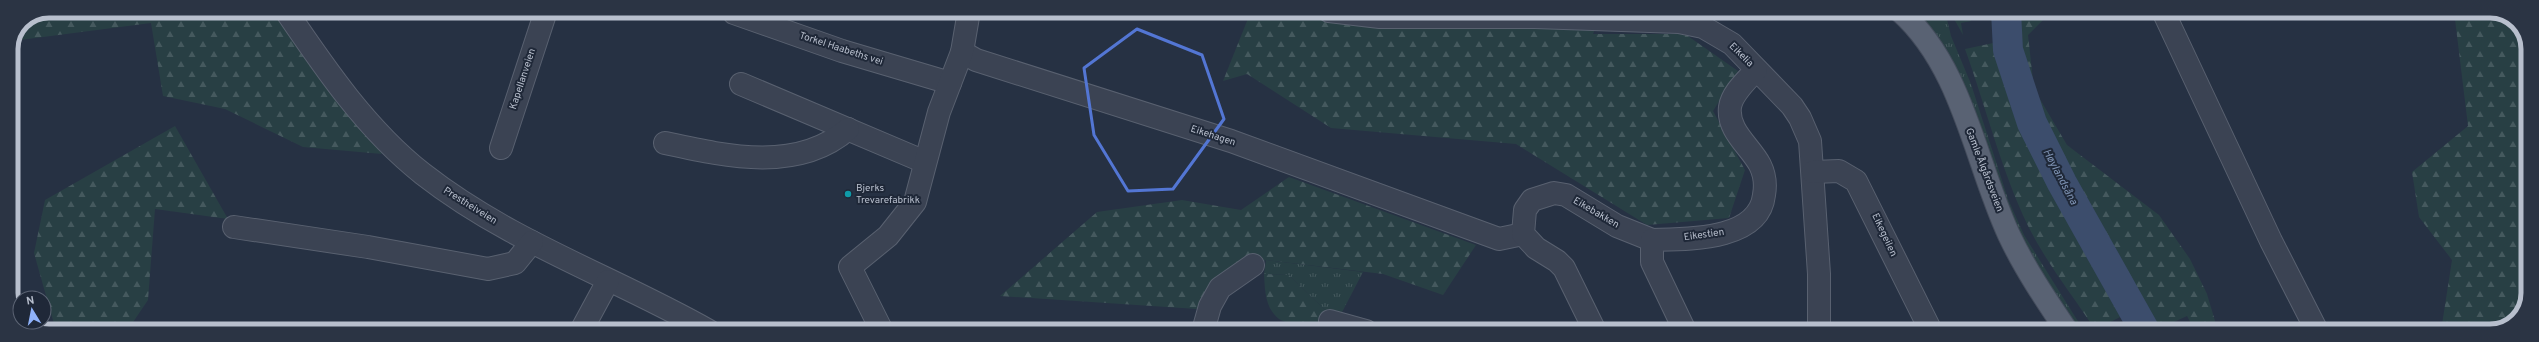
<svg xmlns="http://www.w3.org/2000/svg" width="2539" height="342" font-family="Overpass,sans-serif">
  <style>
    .grass { fill: url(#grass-tufts) }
    .forest { fill: url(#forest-firs) }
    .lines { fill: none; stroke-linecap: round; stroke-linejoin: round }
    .river { stroke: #3c4d6c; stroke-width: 30 }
    .minor-casing { stroke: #596170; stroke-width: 24 }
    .major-casing { stroke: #444c5c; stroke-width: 24 }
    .minor { stroke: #3b4353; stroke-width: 22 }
    .major { stroke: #596273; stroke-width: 22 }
    .marked { fill: none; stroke: #5376d4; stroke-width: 3; stroke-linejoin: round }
    .culture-dot { fill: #0f9aa8; stroke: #1f2838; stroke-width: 1.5 }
    .labels { text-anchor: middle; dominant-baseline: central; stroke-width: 4; stroke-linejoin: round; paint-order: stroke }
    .street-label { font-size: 10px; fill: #b8bfcd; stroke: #1f2838 }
    .poi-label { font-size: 10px; fill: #b8bfcd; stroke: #1f2838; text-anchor: start }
    .water-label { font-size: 11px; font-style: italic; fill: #7f93b4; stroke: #1f2838 }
    .rim { fill: none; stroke: #b8bfcd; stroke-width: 5 }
  </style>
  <defs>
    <pattern id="grass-tufts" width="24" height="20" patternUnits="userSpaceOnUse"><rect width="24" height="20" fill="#283f44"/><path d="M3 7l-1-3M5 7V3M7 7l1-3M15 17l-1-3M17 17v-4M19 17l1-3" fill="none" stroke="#45595e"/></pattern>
    <pattern id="forest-firs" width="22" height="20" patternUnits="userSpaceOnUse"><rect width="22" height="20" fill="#283f44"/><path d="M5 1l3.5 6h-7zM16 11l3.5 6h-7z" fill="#45595e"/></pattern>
  </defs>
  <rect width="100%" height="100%" fill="#263143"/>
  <!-- grass -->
  <g class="grass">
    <polygon points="1914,11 1945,11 1951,36 1971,84 2008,199 2024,235 2084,331 2077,331 2045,284"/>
    <polygon points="1952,11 1968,11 1971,21 1961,23 1963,35 1953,17"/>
    <polygon points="1266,260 1363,272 1339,318 1328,313 1289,275 1264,274"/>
  </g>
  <!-- forest -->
  <g class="forest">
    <polygon points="49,11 272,11 349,108 382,154 303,147 225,109 163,96 151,23 20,40 16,36 22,22"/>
    <polygon points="1251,11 1602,11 1593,34 1685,34 1738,71 1713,111 1745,170 1729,218 1647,225 1516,144 1331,128 1247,74 1223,81"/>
    <path d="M1986 11H2057L2046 17 2028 35 2034 89 2067 145 2159 215 2190 259 2207 294 2218 331H2195L2187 316 2154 331H2133L2122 316 2095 330C2078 303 2058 278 2042 251 2007 195 1988 112 1965 49L1998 42 1995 27Z"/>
    <polygon points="2454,11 2495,11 2517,22 2528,44 2528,298 2515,322 2490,331 2441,331 2452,260 2419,217 2412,172 2468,126"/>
    <polygon points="175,126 228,219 155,209 148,300 127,331 56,331 34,253 45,200"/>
    <polygon points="1289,177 1476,245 1443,295 1383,274 1266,260 1197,309 1000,296 1097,212 1182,200 1241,210"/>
    <path d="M1264 274 1289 275 1328 313 1326 331H1301C1295 323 1287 324 1279 319 1265 308 1265 291 1264 274Z"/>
  </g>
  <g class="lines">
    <!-- river -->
    <polyline class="river" points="2006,11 2008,50 2032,123 2062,183 2145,331"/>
    <defs>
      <g id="minor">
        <path d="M286 11C326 70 367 130 423 174 510 242 614 277 709 331"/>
        <polyline points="1329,11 1380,17 1535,17 1679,22 1703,27 1732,44 1792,106 1800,118 1810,141 1819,274 1819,331"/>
        <polyline points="2163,11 2271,241 2317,331"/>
        <polyline points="734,13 842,51 950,83"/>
        <polyline points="962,52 976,60 1231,141 1499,239 1523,234"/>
        <polyline points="741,84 925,162"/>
        <path d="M665 143C725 156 798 173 848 129"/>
        <polyline points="501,148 546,11"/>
        <polyline points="1813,172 1839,171 1856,181 1931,331"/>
        <polyline points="234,227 368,247 488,269 515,263 532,242"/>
        <polyline points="1330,321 1366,331"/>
        <polyline points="581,331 608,281"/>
        <polyline points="882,331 850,267 888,236 915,202 939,112 962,52 969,11"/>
        <polyline points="1203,331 1210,306 1220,288 1253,265"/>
        <polyline points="1595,331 1564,268 1557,261 1536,248 1523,234 1525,210 1532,200 1554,193 1566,195 1617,226 1652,240"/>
        <path d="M1685 331 1652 262V240C1687 239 1759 241 1764 195 1766 184 1765 175 1760 165 1750 146 1727 131 1730 107 1732 93 1747 80 1756 70"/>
      </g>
      <path id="major" d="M1900 11C1963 67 1975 162 2009 235 2025 269 2046 300 2067 331"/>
    </defs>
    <!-- minor casing -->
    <use href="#minor" class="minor-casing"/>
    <!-- major casing -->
    <use href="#major" class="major-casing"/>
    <!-- minor -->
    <use href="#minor" class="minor"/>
    <!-- major -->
    <use href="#major" class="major"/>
  </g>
  <!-- marked area -->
  <path class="marked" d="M1137 29 1202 55 1224 119 1173 189 1128 191 1094 135 1084 68Z"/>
  <!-- markers -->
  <circle class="culture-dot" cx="848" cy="194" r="4"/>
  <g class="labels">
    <!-- street labels -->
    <g class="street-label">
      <text transform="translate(841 49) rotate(18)">Torkel Haabeths vei</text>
      <text transform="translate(1741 55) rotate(45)">Eikelia</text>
      <text transform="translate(523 79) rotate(-72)">Kapellanveien</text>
      <text transform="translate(1213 136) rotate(18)">Eikehagen</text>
      <text transform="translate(1984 170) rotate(69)">Gamle Ålgårdsveien</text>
      <text transform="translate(470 206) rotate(32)">Prestheiveien</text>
      <text transform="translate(1596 213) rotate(30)">Eikebakken</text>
      <text transform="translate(1704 235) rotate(-8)">Eikestien</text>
      <text transform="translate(1884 235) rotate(65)">Eikegeilen</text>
    </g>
    <!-- poi labels -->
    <g class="poi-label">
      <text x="856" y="188">Bjerks<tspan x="856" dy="12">Trevarefabrikk</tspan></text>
    </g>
    <!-- water labels -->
    <g class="water-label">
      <text transform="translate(2060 177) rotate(62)">Høylandsåna</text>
    </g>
  </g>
  <!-- crop -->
  <path d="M0 0H2539V342H0ZM49 18H2490A31 31 0 0 1 2521 49V293A31 31 0 0 1 2490 324H49A31 31 0 0 1 18 293V49A31 31 0 0 1 49 18Z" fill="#2b3444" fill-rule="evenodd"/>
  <path class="rim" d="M49 18H2490A31 31 0 0 1 2521 49V293A31 31 0 0 1 2490 324H49A31 31 0 0 1 18 293V49A31 31 0 0 1 49 18Z"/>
  <!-- north arrow -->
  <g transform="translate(32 310) rotate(350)"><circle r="19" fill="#1f2838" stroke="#5c6474"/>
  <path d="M0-3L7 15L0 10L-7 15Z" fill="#8fb2fa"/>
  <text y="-6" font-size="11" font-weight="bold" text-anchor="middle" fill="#b8bfcd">N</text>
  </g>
</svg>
